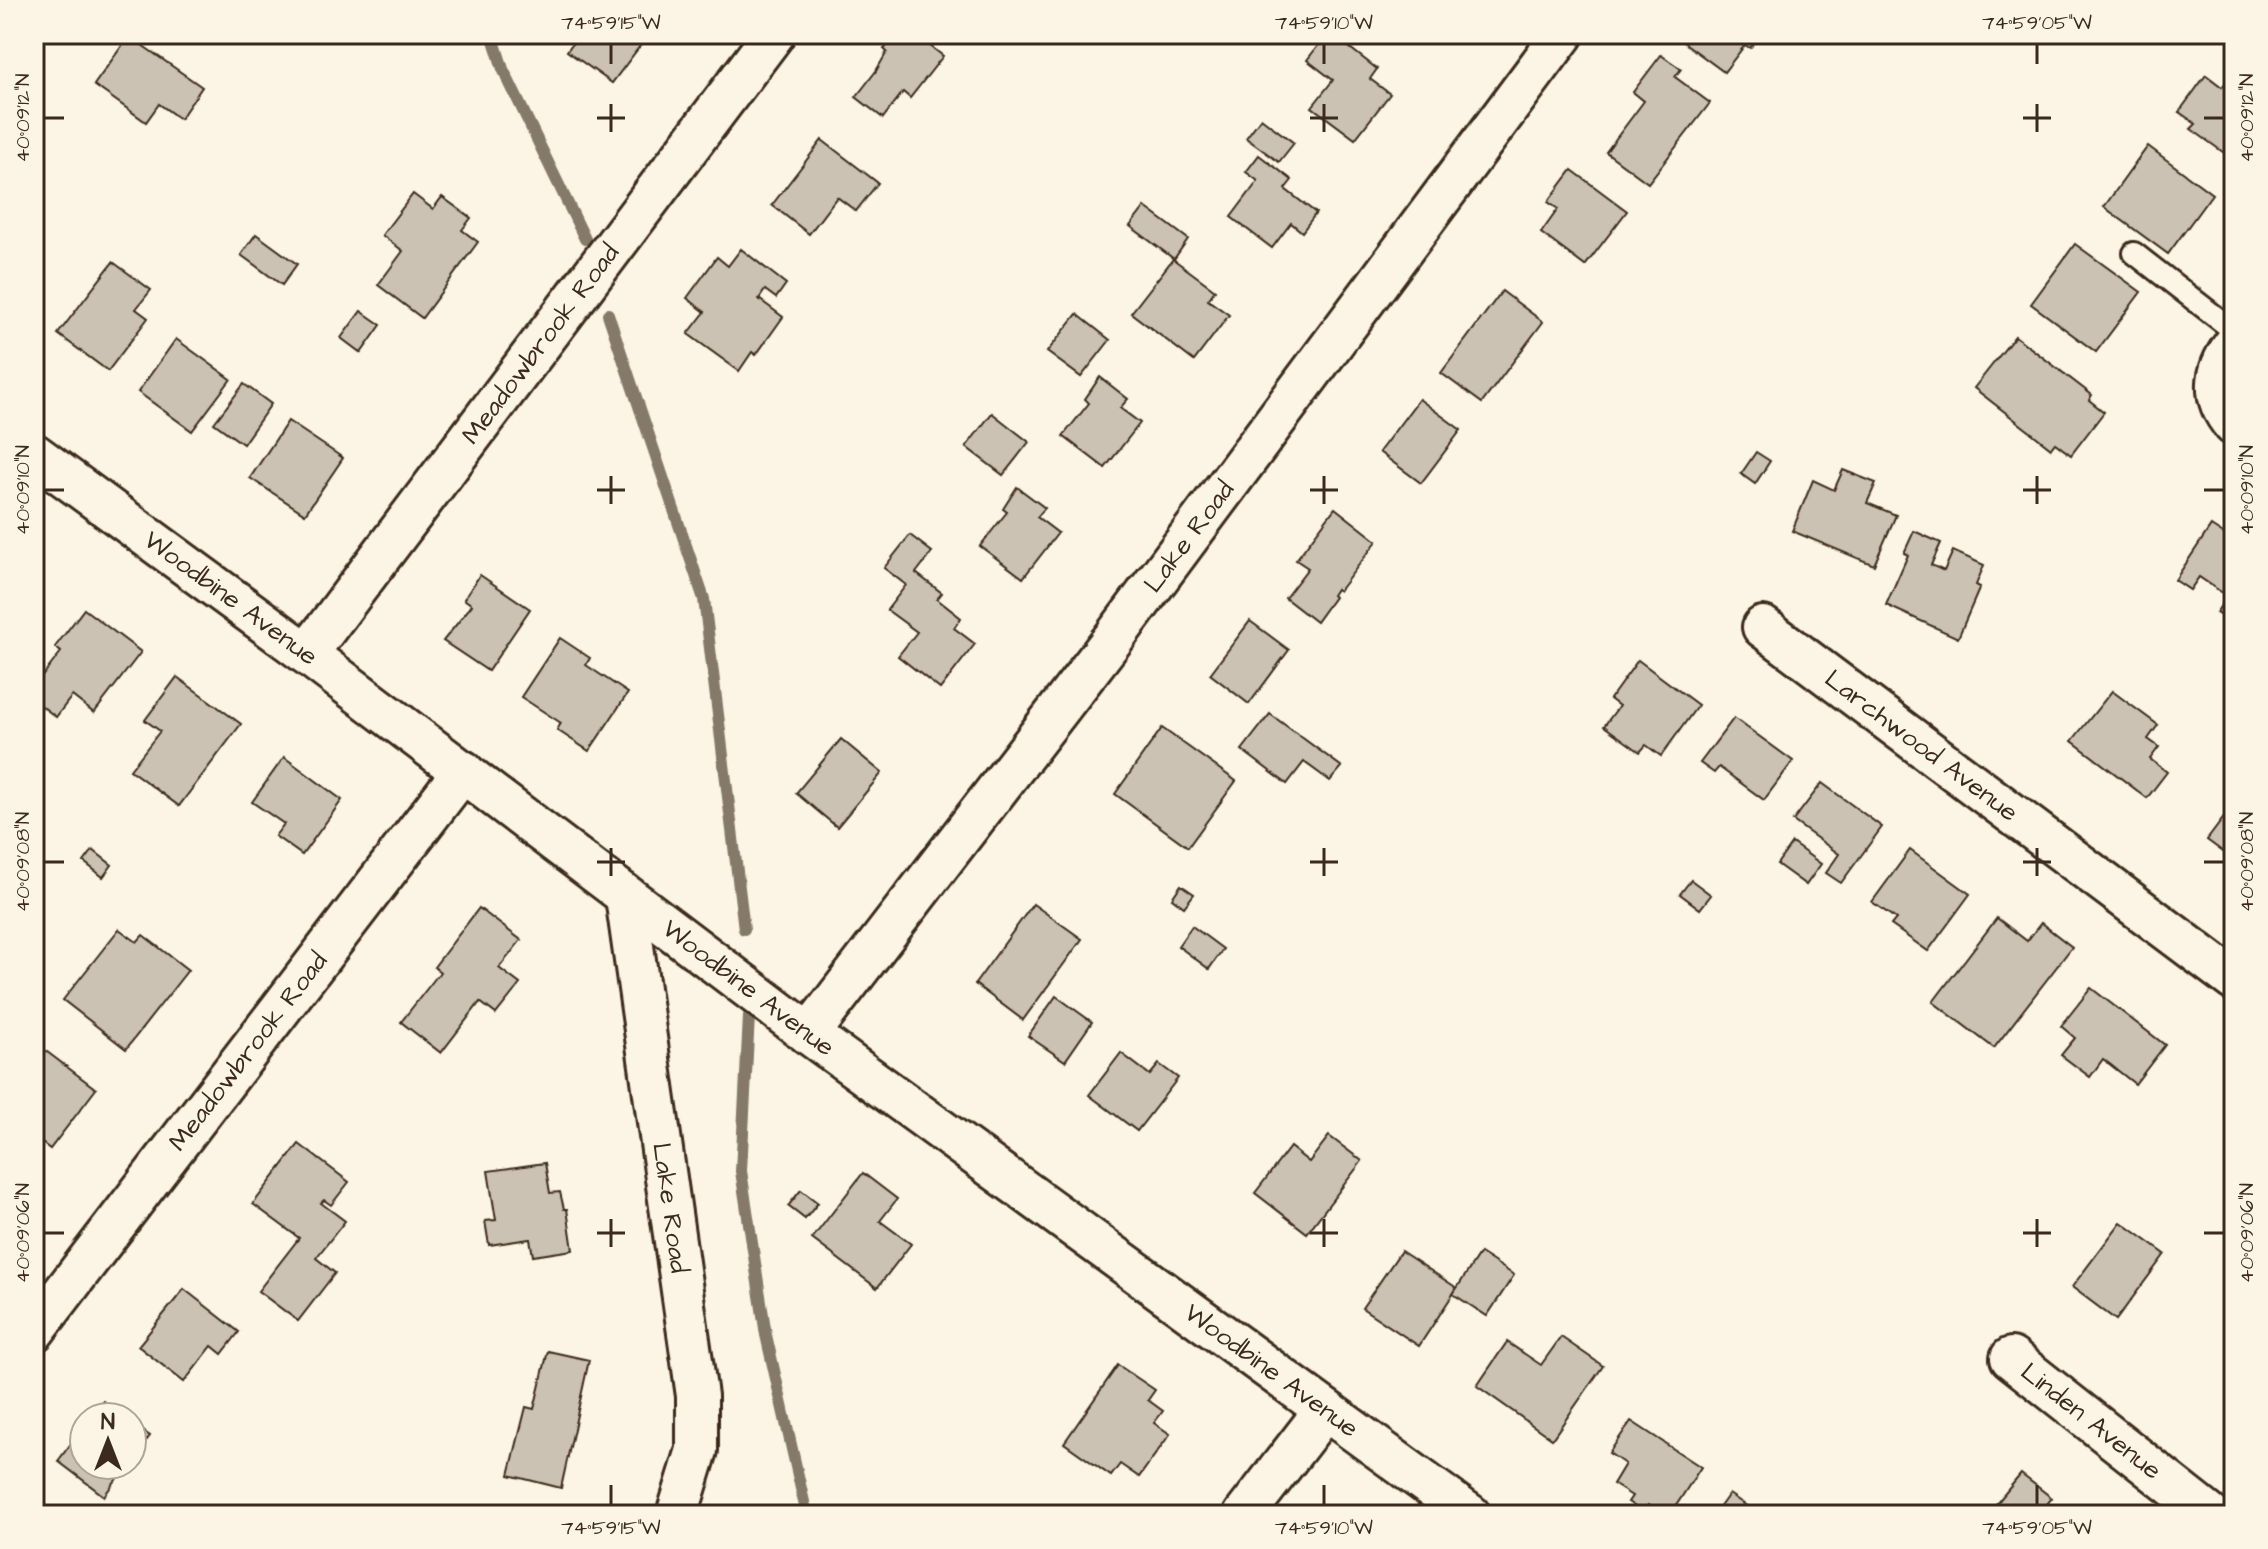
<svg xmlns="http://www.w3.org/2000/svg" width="2268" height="1549" font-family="'Architects Daughter',sans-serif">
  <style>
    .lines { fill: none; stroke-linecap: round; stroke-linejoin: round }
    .stream { stroke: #85796b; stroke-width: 12 }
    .building { fill: #ccc2b3; stroke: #3b2a1e; stroke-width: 2 }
    .lane-casing { stroke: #3b2a1e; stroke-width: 26 }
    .street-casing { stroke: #3b2a1e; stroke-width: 46 }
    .lane { stroke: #fcf5e5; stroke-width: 20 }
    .street { stroke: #fcf5e5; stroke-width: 40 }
    .ticks { fill: none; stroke: #3b2a1e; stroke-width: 3 }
    .labels { text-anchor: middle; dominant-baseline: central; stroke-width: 8; stroke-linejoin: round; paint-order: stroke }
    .street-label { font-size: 26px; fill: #3b2a1e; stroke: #fcf5e5 }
    .neatline { fill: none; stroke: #3b2a1e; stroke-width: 3 }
    .ticks-label { font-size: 20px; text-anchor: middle; fill: #3b2a1e }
  </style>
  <rect width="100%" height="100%" fill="#fcf5e5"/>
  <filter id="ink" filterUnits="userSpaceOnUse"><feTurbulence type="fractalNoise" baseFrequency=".0125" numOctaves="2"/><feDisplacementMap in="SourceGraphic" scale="16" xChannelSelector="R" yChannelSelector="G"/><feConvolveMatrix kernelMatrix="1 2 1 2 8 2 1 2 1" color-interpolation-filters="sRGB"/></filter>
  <g filter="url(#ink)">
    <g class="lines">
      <!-- stream -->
      <g class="stream">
        <polyline points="492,34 503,69 585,239"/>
        <polyline points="608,314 704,599 744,929"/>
        <polyline points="749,1016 741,1171 766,1335 807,1515"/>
      </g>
    </g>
    <!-- building -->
    <g class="building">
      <polygon points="579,34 649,34 612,83 567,51"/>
      <polygon points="899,34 915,34 943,56 910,98 903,92 883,118 856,97 876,71 887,52 884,49"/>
      <polygon points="1327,34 1332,34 1377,69 1370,79 1390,94 1355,139 1312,107 1333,80 1307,60"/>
      <polygon points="1687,34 1761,34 1750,48 1745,45 1724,72 1682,41"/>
      <polygon points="129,36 202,87 180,119 159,104 146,122 94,85"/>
      <polygon points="1661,55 1681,69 1675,77 1710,103 1648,183 1606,152 1644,101 1633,92"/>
      <polygon points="2234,72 2234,160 2191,129 2196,124 2179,112 2206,75 2222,87"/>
      <polygon points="1261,118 1294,143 1279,162 1246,138"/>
      <polygon points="822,140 878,183 856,211 837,197 809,234 772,205"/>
      <polygon points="2148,146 2212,194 2168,254 2104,207"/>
      <polygon points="1259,155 1292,180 1285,189 1316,213 1302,232 1291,223 1272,248 1231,217 1258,181 1246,172"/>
      <polygon points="1572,170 1627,211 1585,266 1541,233 1558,209 1548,202"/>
      <polygon points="413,194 433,209 442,197 471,218 462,230 478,242 422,318 378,285 403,251 382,235"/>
      <polygon points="1145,207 1188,239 1174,259 1130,226"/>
      <polygon points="34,233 42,239 34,250"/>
      <polygon points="256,234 297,264 282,285 241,255"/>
      <polygon points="2075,244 2141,292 2096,352 2031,304"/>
      <polygon points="741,249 786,284 776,298 765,290 759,299 783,317 756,355 752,352 739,371 688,334 705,312 687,298 717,257 728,266"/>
      <polygon points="1173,259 1215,290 1208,300 1229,315 1194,361 1131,313"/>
      <polygon points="113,262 151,290 136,309 148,318 108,371 58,334"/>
      <polygon points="1502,291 1543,322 1482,403 1441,373"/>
      <polygon points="361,311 381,325 361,353 341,338"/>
      <polygon points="1077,314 1110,340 1081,377 1047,352"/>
      <polygon points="2015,336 2092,395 2089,400 2104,412 2071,455 2055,443 2051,448 1974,388"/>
      <polygon points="176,339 231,379 192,431 138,392"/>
      <polygon points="1100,377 1128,399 1120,408 1140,423 1105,468 1063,436 1089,403 1085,399"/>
      <polygon points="244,384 271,404 243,444 214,423"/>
      <polygon points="1419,399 1461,430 1421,483 1379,452"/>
      <polygon points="992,413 1029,442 1003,475 966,447"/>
      <polygon points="288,421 343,458 305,514 250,478"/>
      <polygon points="1756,452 1770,461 1755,484 1741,474"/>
      <polygon points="1843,470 1876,483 1867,503 1896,515 1874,565 1792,531 1813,480 1834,490"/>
      <polygon points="1017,487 1045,508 1037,517 1058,533 1023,578 980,546 1007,512 1003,509"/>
      <polygon points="1335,508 1377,541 1339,591 1336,589 1332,595 1334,597 1316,622 1285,598 1308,568 1296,560"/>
      <polygon points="2211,526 2234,541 2234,625 2216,613 2227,596 2199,577 2190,590 2175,580"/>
      <polygon points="1914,531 1941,543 1931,565 1944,571 1953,551 1984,565 1976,585 1980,587 1958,638 1886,605 1908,555 1904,553"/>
      <polygon points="910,535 932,552 916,573 942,593 937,599 961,618 954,628 975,644 940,689 898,656 917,632 887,610 906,585 884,568"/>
      <polygon points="480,575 530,609 488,671 443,641 472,605 464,599"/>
      <polygon points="84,609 141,652 94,713 72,696 56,717 34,700 34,687 61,652 55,647"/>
      <polygon points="1250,621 1289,650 1249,704 1210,674"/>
      <polygon points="560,638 590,658 586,665 628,693 589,751 557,730 561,723 521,697"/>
      <polygon points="1638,660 1698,705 1661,756 1646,745 1640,752 1604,726 1619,706 1610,699"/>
      <polygon points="177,677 241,724 179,806 130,770 160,731 145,720"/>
      <polygon points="2112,691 2158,725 2148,739 2159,747 2150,759 2167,772 2147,798 2072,741"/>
      <polygon points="1270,714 1342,767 1330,781 1304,762 1287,784 1242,750"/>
      <polygon points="1734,718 1793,761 1764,800 1719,767 1714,773 1700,763"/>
      <polygon points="1162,728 1236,781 1188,847 1115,794"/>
      <polygon points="841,739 882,773 837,827 796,793"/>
      <polygon points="284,757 342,800 302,855 275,836 284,824 252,802"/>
      <polygon points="1822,783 1882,827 1841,883 1826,873 1839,854 1793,821"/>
      <polygon points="2234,804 2234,860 2207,840"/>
      <polygon points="1792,843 1821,864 1806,885 1777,864"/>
      <polygon points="93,850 112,865 103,877 84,862"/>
      <polygon points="1910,850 1970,894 1928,951 1891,925 1896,919 1872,902"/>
      <polygon points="1691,880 1711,895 1700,909 1680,894"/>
      <polygon points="1181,885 1194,894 1184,907 1172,898"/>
      <polygon points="1033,904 1082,939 1023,1020 975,984"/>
      <polygon points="479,908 521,940 499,968 520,984 496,1014 480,1002 441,1053 401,1022 440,972 434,967"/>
      <polygon points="1997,918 2027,941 2041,923 2072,947 1994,1048 1933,1002"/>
      <polygon points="1192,926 1223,949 1209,969 1178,946"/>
      <polygon points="119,929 137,942 143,935 188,970 126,1049 63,1000"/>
      <polygon points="2091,988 2165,1045 2135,1084 2103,1059 2090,1077 2061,1055 2075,1038 2061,1026"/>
      <polygon points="1056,996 1092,1022 1065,1061 1028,1036"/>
      <polygon points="2234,1040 2234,1063 2223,1055"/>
      <polygon points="34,1042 96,1089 50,1149 34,1137"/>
      <polygon points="1121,1053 1150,1075 1159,1064 1178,1078 1137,1131 1089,1095"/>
      <polygon points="1329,1136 1362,1161 1307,1233 1255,1193 1290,1147 1309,1162"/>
      <polygon points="299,1144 349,1182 331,1205 324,1200 321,1203 345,1221 316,1258 335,1273 298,1321 258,1291 299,1238 253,1204"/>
      <polygon points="545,1163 550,1193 560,1192 564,1209 567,1209 573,1250 533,1256 530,1239 489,1245 485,1221 496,1220 488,1171"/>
      <polygon points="863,1173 897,1199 880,1221 911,1244 877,1288 812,1239"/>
      <polygon points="801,1190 818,1203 805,1219 788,1206"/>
      <polygon points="2121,1222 2165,1254 2116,1320 2072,1287"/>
      <polygon points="1401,1251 1457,1288 1419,1346 1362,1308"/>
      <polygon points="1480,1253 1514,1275 1487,1316 1453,1294"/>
      <polygon points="2234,1267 2234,1283 2226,1277"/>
      <polygon points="184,1289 239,1332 222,1354 212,1346 184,1382 138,1346"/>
      <polygon points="1561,1337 1603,1366 1552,1439 1477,1386 1507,1342 1541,1365"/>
      <polygon points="548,1351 589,1360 561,1488 509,1475 526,1407 534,1409"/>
      <polygon points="1118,1365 1155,1390 1148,1400 1163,1411 1154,1423 1170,1434 1139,1477 1120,1464 1111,1476 1064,1443"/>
      <polygon points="103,1401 125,1417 91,1417"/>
      <polygon points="1631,1421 1701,1467 1670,1515 1663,1515 1648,1505 1643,1512 1628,1502 1632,1496 1613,1484 1625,1464 1609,1453"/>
      <polygon points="132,1423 150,1436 132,1459"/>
      <polygon points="84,1426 84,1465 127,1465 104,1496 58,1461"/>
      <polygon points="2021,1474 2052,1498 2042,1510 2044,1515 1987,1515"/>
      <polygon points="1729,1494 1760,1515 1714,1515"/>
    </g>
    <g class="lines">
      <defs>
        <polyline id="lane" points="2134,253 2234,331"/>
        <g id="street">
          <path d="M2234 345C2214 371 2211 399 2234 425"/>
          <path id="s1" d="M34 454 307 654 809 1034 1470 1515"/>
          <path id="s2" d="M1763 627 2234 980"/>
          <path id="s3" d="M307 654 774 34"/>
          <path id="s4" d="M626 897 697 1396V1450L677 1515"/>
          <path id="s5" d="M809 1034 1113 639 1563 34"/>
          <path id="s6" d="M34 1331 463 771"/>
          <path id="s7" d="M2011 1358 2210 1515"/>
          <polyline points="1244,1515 1325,1410"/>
        </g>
      </defs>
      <!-- lane casing -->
      <use href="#lane" class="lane-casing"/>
      <!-- street casing -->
      <use href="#street" class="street-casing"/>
      <!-- lane -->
      <use href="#lane" class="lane"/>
      <!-- street -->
      <use href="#street" class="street"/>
    </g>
  </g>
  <!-- ticks -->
  <path class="ticks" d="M611 44V64M1324 44V64M2037 44V64M611 104V132M1324 104V132M2037 104V132M44 118H64M597 118H625M1310 118H1338M2023 118H2051M2204 118H2224M611 476V504M1324 476V504M2037 476V504M44 490H64M597 490H625M1310 490H1338M2023 490H2051M2204 490H2224M611 848V876M1324 848V876M2037 848V876M44 862H64M597 862H625M1310 862H1338M2023 862H2051M2204 862H2224M611 1219V1247M1324 1219V1247M2037 1219V1247M44 1233H64M597 1233H625M1310 1233H1338M2023 1233H2051M2204 1233H2224M611 1485V1505M1324 1485V1505M2037 1485V1505"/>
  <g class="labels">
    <!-- street labels -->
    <g class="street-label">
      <text stroke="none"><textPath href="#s3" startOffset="388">Meadowbrook Road</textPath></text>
      <text stroke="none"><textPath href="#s5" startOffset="626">Lake Road</textPath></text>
      <text stroke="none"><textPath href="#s1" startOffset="244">Woodbine Avenue</textPath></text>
      <text stroke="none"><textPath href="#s2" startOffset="198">Larchwood Avenue</textPath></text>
      <text stroke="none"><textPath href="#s1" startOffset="892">Woodbine Avenue</textPath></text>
      <text stroke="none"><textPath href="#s6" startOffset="352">Meadowbrook Road</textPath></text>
      <text stroke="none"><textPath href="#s4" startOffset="314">Lake Road</textPath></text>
      <text stroke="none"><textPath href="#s1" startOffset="1540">Woodbine Avenue</textPath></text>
      <text stroke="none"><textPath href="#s7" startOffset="102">Linden Avenue</textPath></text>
    </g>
  </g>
  <!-- margin -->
  <rect width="2268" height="1549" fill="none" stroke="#fcf5e5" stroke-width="88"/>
  <!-- north arrow -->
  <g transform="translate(108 1441)"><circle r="38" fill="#fcf5e5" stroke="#afa495" stroke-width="2"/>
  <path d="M0-6L14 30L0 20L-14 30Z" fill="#3b2a1e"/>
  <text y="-12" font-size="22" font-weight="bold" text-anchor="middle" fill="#3b2a1e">N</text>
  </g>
  <rect x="44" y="44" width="2180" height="1461" class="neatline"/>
  <g class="ticks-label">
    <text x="611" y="29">74°59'15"W</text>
    <text x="1324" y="29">74°59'10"W</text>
    <text x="2037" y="29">74°59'05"W</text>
    <text transform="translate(22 118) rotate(-90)" y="7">40°09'12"N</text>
    <text transform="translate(2246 118) rotate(-90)" y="7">40°09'12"N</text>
    <text transform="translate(22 490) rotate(-90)" y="7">40°09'10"N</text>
    <text transform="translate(2246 490) rotate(-90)" y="7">40°09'10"N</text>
    <text transform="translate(22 862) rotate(-90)" y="7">40°09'08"N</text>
    <text transform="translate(2246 862) rotate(-90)" y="7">40°09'08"N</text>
    <text transform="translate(22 1233) rotate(-90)" y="7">40°09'06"N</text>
    <text transform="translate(2246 1233) rotate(-90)" y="7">40°09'06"N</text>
    <text x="611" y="1534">74°59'15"W</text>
    <text x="1324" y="1534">74°59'10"W</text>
    <text x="2037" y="1534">74°59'05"W</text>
  </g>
</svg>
